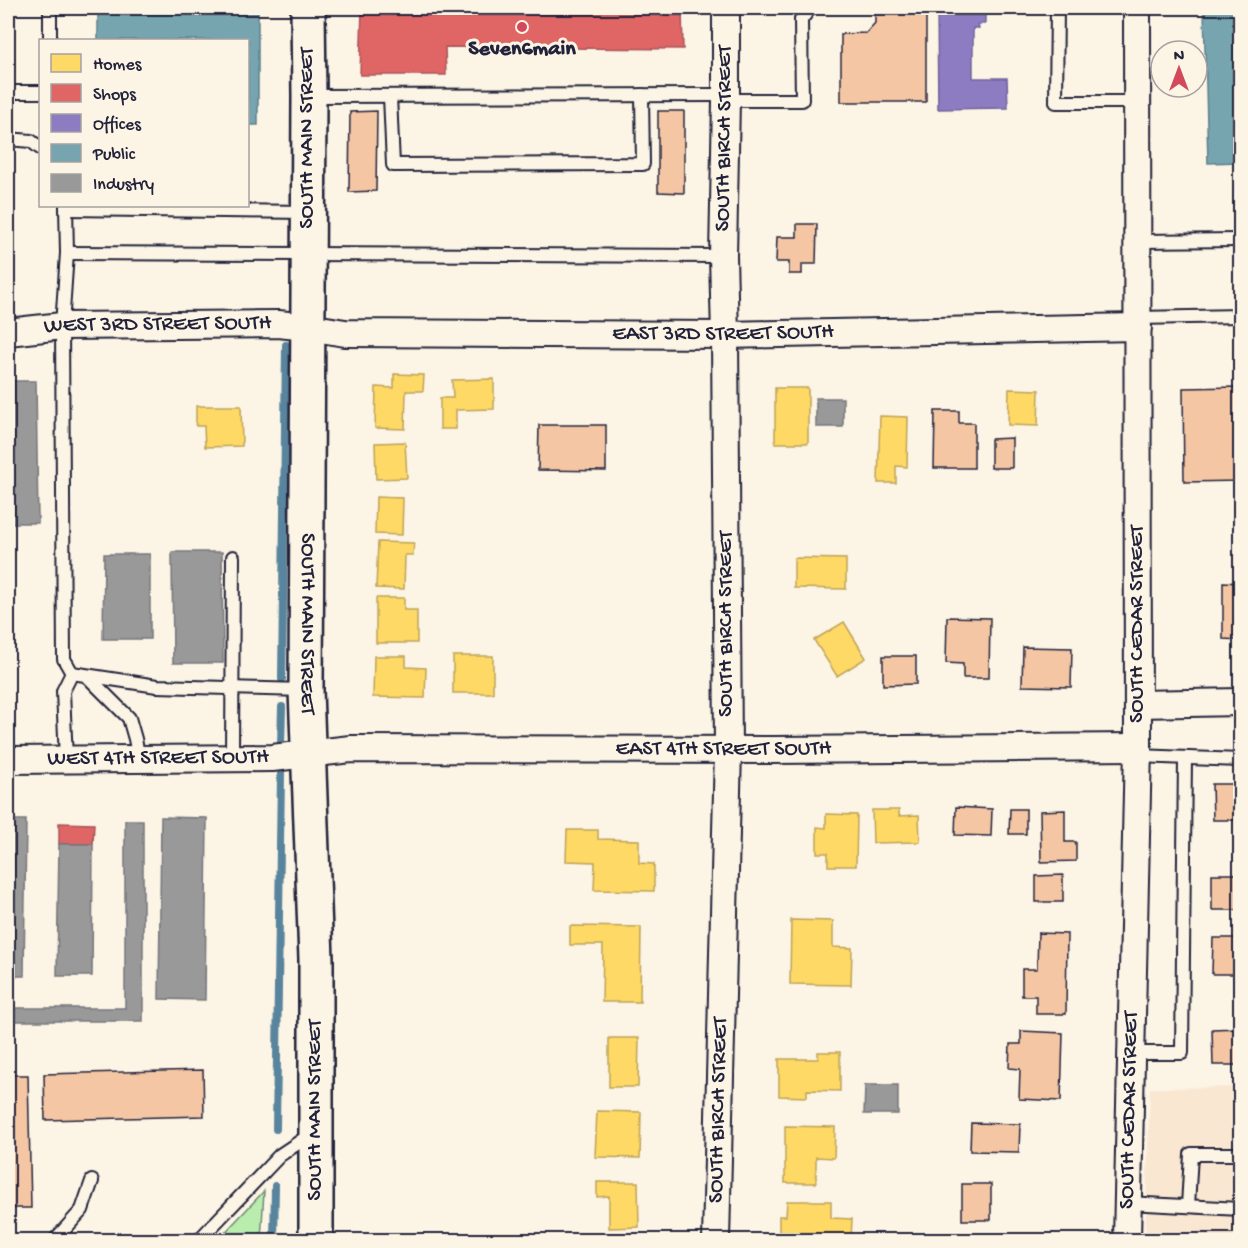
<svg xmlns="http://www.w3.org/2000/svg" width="1248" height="1248" viewBox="0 0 1248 1248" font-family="'Gochi Hand',sans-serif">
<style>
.built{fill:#fae7d2}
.green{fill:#b9edae;stroke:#6e8874;stroke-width:1.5}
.homes{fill:#ffd966;stroke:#bda259;stroke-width:1.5}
.shops{fill:#e06666;stroke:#a75259;stroke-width:1.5}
.offices{fill:#8e7cc3;stroke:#6e619a;stroke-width:1.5}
.public{fill:#76a5af;stroke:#5d7e8c;stroke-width:1.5}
.industry{fill:#999;stroke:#75757d;stroke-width:1.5}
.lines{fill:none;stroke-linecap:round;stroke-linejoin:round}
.stream{stroke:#59849d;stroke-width:8}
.building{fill:#f5c6a4;stroke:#22223b;stroke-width:1.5}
.lane-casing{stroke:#22223b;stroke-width:16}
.street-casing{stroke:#22223b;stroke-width:30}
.secondary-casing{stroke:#22223b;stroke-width:38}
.lane{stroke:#fcf5e5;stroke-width:12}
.street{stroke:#fcf5e5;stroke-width:26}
.secondary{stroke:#fcf5e5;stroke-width:33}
.poi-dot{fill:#d1495b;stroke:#fcf5e5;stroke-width:2}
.labels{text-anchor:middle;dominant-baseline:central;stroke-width:6;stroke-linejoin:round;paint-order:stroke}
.poi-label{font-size:22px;font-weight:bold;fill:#22223b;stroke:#fcf5e5}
.street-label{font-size:22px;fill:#22223b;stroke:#fcf5e5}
</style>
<rect width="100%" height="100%" fill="#fcf5e5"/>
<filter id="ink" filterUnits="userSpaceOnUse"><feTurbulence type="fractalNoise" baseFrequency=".0167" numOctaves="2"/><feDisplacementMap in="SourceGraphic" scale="12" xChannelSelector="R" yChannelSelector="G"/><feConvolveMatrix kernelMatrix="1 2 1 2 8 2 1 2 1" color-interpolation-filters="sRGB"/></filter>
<g filter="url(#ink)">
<polygon class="built" points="1240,1087 1240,1240 1145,1240 1150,1088"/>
<polygon class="green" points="264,1191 261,1240 218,1240"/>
<g class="homes">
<polygon points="394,374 424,375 423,391 406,391 405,429 375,428 376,387 394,388"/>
<polygon points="494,379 494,409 456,410 456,429 440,429 440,398 453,398 452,380"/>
<rect x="775" y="388" width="33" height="55"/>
<polygon points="1009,389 1039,390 1038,426 1008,425"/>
<polygon points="196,406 241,406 242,446 205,447 204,426 196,426"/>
<polygon points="880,416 908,417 907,467 896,466 896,483 878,483"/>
<polygon points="405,442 407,478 376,479 375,443"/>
<polygon points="376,497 403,498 402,535 375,534"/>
<polygon points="378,542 414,543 413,555 405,555 404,589 376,588"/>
<polygon points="794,558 846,559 846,589 794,588"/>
<polygon points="376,598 404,598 404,610 417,610 417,643 376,643"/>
<polygon points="844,622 866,658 837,676 814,640"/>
<polygon points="374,656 406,656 406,667 426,668 425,698 373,697"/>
<rect x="453" y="656" width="40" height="37"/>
<polygon points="872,810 899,810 899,816 919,815 920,842 873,843"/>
<polygon points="826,814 857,815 856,866 828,866 828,853 817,853 817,827 826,828"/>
<polygon points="567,830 598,830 598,839 639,840 639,863 654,864 654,891 594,890 595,862 566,861"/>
<polygon points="791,920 833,921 833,947 852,948 851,985 790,984"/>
<polygon points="570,926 641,927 640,1002 602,1002 603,945 570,945"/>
<polygon points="609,1038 639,1038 638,1087 609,1087"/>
<polygon points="818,1052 840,1052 840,1091 807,1090 807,1097 779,1096 779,1059 818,1059"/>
<polygon points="597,1111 641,1112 640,1158 595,1157"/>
<polygon points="785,1126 835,1127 834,1158 816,1157 816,1183 785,1183"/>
<polygon points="597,1182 638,1182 639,1227 609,1228 609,1196 597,1197"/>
<polygon points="787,1201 831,1201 831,1218 852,1219 851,1240 779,1240 779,1216 786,1216"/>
</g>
<g class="shops">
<polygon points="362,8 682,8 683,49 445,47 446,75 360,75"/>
<polygon points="59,823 94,824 93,844 59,844"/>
</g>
<polygon class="offices" points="937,8 985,8 985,24 978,24 979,28 973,28 973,78 1007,78 1008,108 938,109"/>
<g class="public">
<polygon points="98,8 258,8 258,125 248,125 248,40 98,40"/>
<polygon points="1240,9 1240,162 1208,163 1204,10"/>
</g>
<g class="industry">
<polygon points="8,381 36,381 38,523 8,523"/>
<rect x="816" y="398" width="27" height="29"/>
<polygon points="172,552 222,552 223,663 173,663"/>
<polygon points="104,554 150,554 150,639 103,639"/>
<polygon points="161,817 207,818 205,1000 159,999"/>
<polygon points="8,820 26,820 24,976 8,976"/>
<polygon points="125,820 143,820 143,1021 8,1021 8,1008 125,1008"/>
<polygon points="59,844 93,844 92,976 57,976"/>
<polygon points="865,1085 898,1085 898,1114 864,1114"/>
</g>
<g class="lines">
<g class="stream">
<polyline points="282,679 286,345"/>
<polyline points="281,745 282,707"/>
<polyline points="276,1129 281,774"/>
<polyline points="274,1240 275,1186"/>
</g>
</g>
<g class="building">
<polygon points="875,8 926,8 926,102 841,102 841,34 866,33 875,23"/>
<polygon points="377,111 376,191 349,192 350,112"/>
<polygon points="658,111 684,111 684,193 658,192"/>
<polygon points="797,224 817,224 816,264 802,264 802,274 789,274 789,262 776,262 777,237 797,237"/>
<polygon points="1240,387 1240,481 1184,482 1183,388"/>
<polygon points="935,411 959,411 959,423 974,423 974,468 934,468"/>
<polygon points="539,425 606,425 606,471 538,470"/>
<polygon points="1012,438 1012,468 991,468 991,439"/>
<polygon points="1223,582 1240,583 1240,640 1223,639"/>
<polygon points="947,617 990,618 989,678 963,678 963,664 946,663"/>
<polygon points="1023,647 1072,648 1071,687 1022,686"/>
<polygon points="883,656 916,656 916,684 883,685"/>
<polygon points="1212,784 1240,784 1240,820 1213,820"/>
<polygon points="956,807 992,809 991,836 955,835"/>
<polygon points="1010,809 1026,809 1026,834 1009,834"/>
<polygon points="1065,810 1065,842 1076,842 1076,861 1041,862 1040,811"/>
<rect x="1212" y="874" width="28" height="36"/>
<polygon points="1063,875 1063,902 1036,902 1036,876"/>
<polygon points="1038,933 1067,934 1066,1014 1036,1014 1036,996 1022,996 1022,969 1037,969"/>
<polygon points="1213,938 1240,938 1240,974 1212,974"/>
<polygon points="1240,1028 1240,1065 1213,1065 1212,1029"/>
<polygon points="1021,1031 1063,1033 1061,1101 1019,1099 1020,1069 1009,1068 1010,1044 1021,1044"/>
<polygon points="203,1070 204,1116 45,1120 44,1074"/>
<polygon points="8,1075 28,1075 31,1208 8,1208"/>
<polygon points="971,1123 1020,1124 1019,1152 970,1151"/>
<rect x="962" y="1184" width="29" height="36"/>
</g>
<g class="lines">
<g class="lane-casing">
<g id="lane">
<polyline points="1057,8 1056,102 1138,102"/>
<polyline points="50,40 50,8"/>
<polyline points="8,92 40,92"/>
<polyline points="310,96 726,95"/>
<polyline points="390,96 393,165 643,164 642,95"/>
<polyline points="726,100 802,100 801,20 810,8"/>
<polyline points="8,139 31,141 40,148"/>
<polyline points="66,206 67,253 62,326 64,659 72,673 157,686 304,690"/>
<polyline points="66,209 307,212"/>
<polyline points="1138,241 1240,240"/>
<polyline points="67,253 723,256"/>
<polyline points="1138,318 1240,316"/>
<polyline points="87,676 129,718 135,739 139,759"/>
<polyline points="1138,756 1240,760"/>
<polyline points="232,759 233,557"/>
<polyline points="66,760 63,691 72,673"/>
<polyline points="1132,1053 1182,1053 1185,758"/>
<polyline points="1128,1203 1240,1209"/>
<polyline points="1188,1206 1191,1154 1240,1154"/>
<polyline points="55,1240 82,1210 92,1181"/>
<polyline points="199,1240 280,1155 313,1133"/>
</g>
</g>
<g class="street-casing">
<g id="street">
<path id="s1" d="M 8,332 L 62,326 L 278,324 L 308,327 L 345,333 L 725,335 L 1138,327"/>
<polyline points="1138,704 1240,702"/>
<path id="s2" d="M 8,760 L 272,758 L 351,749 L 773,750 L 1138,747"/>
<path id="s3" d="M 716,1240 L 728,750 L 725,335 L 723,256 L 726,100 L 726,8"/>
<path id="s4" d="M 1127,1240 L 1138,747 L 1137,8"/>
</g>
</g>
<g class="secondary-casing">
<g id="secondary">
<path id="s5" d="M 308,8 L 309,96 L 306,690 L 316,959 L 316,1240"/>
</g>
</g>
<use href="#lane" class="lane"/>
<use href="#street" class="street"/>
<use href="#secondary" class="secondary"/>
</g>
</g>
<circle class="poi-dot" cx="522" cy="27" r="6"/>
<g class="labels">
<g class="poi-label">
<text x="522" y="50">Seven6main</text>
</g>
<g class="street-label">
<text transform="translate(308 138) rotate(-90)">SOUTH MAIN STREET</text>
<text stroke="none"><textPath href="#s3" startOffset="1102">SOUTH BIRCH STREET</textPath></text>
<text stroke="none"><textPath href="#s1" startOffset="150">WEST 3RD STREET SOUTH</textPath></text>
<text stroke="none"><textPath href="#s1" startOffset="716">EAST 3RD STREET SOUTH</textPath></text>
<text stroke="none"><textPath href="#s5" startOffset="616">SOUTH MAIN STREET</textPath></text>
<text transform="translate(727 624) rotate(-90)">SOUTH BIRCH STREET</text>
<text transform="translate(1138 624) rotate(-90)">SOUTH CEDAR STREET</text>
<text stroke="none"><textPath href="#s2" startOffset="716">EAST 4TH STREET SOUTH</textPath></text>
<text stroke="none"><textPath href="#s2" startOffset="150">WEST 4TH STREET SOUTH</textPath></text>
<text transform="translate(316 1110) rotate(-90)">SOUTH MAIN STREET</text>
<text stroke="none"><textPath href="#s3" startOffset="130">SOUTH BIRCH STREET</textPath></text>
<text stroke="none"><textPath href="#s4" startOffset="130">SOUTH CEDAR STREET</textPath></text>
</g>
</g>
<rect width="1248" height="1248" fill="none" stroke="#fcf5e5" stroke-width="30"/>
<rect x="15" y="15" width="1218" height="1218" fill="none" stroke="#22223b" stroke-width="2" filter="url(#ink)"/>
<rect x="39" y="39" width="210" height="168" fill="#fcf5e5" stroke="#a5a1a1" stroke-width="1.5"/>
<rect x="51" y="54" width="30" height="18" fill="#ffd966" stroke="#a5a1a1" stroke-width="1.5"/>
<text x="93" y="69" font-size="18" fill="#22223b">Homes</text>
<rect x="51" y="84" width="30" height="18" fill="#e06666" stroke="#a5a1a1" stroke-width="1.5"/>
<text x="93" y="99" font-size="18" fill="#22223b">Shops</text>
<rect x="51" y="114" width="30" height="18" fill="#8e7cc3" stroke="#a5a1a1" stroke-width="1.5"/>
<text x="93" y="129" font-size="18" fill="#22223b">Offices</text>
<rect x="51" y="144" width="30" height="18" fill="#76a5af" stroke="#a5a1a1" stroke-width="1.5"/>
<text x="93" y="159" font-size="18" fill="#22223b">Public</text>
<rect x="51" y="174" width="30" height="18" fill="#999999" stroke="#a5a1a1" stroke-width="1.5"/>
<text x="93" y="189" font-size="18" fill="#22223b">Industry</text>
<g transform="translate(1179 69)"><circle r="28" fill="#fcf5e5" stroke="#a5a1a1" stroke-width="1.5"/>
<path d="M0-4.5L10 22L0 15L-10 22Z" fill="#d1495b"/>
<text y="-9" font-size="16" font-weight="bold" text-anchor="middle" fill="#22223b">N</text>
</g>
</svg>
